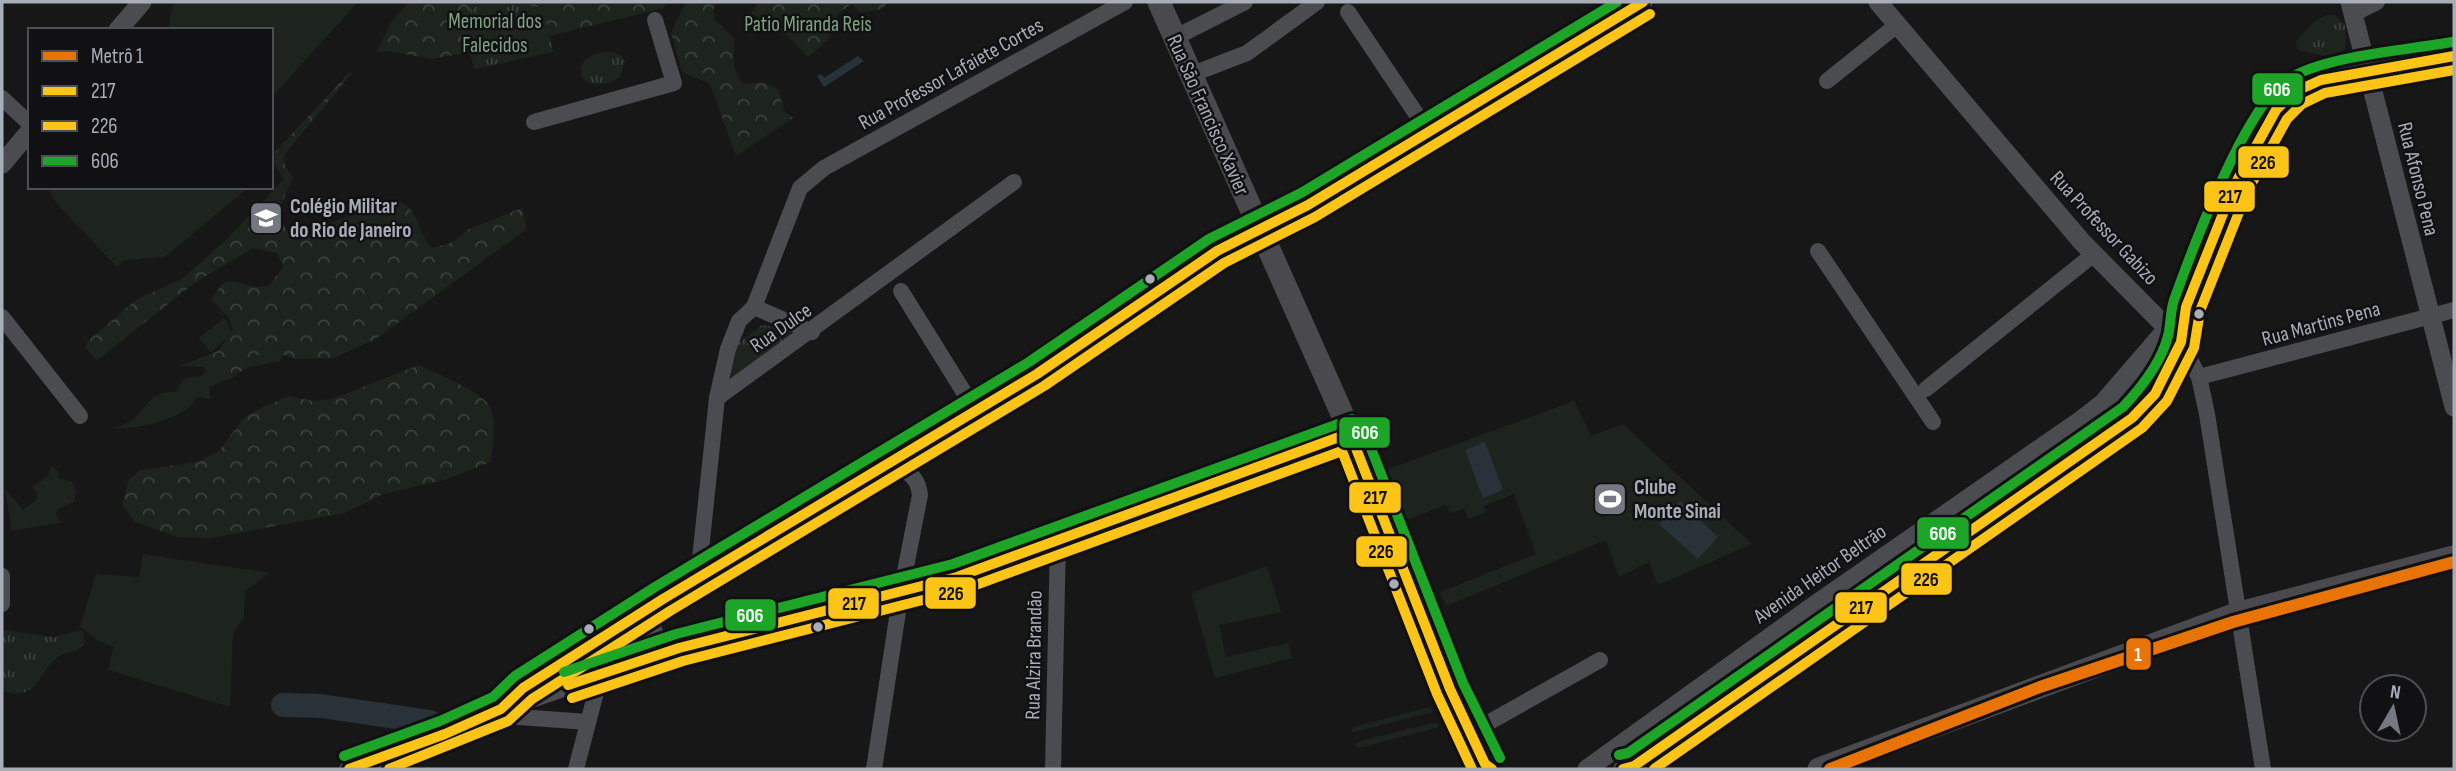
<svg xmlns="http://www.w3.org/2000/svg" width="2456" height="771" viewBox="0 0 2456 771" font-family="'Sofia Sans Condensed',sans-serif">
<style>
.grass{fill:#1d241e}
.forest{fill:url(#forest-crowns)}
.park{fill:url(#park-tufts)}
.water{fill:#2a3239}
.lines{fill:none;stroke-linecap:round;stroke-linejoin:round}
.river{stroke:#2a3239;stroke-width:24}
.minor{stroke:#4b4c50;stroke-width:16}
.tertiary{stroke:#4b4c50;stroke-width:19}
.secondary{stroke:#4a4a4e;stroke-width:23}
.bus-1-casing{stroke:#111113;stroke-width:16}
.bus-2-casing{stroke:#111113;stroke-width:16}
.bus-3-casing{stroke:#111113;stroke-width:16}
.bus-1{stroke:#fdc418;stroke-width:10}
.bus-2{stroke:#fdc418;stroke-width:10}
.bus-3{stroke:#1da527;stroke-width:10}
.metro-1-casing{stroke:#111113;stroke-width:18}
.metro-1{stroke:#e77405;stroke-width:12}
.bus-dot{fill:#a8adb8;stroke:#111113;stroke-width:2.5}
.labels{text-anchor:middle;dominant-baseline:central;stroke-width:5;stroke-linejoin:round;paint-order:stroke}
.park-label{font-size:21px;fill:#7fa381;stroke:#111113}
.street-label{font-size:21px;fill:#a8adb8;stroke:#111113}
.poi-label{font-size:21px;font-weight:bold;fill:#a8adb8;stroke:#111113;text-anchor:start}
.line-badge{stroke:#111113;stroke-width:2.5}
.badge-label{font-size:19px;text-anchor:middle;font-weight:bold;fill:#fff}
.pale-badge-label{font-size:19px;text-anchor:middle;font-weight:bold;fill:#111}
</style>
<defs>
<pattern id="forest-crowns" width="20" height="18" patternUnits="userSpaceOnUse" patternTransform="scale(1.75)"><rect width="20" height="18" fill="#1d241e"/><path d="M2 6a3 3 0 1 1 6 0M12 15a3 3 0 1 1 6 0" fill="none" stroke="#3b413d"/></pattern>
<pattern id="park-tufts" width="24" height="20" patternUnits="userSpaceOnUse" patternTransform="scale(1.75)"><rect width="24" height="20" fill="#1d241e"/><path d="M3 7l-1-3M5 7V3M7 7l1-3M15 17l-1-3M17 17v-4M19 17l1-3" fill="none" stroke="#3b413d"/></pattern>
</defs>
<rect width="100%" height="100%" fill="#171717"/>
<g class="grass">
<polygon points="173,2 358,2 271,98 271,30 168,30"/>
<polygon points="47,187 249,187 165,257 124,260 117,267 57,204"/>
<polygon points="224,318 233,334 210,352 199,338"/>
<polygon points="275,345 284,355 280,361 246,368 244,359 259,355"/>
<path d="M 210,354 L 218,368 L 229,368 L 233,377 L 209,387 L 210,399 L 197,397 C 183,422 137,428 111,429 C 120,426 130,423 136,417 C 151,402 151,391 176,392 L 183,379 L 201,376 L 206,371 L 203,367 L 180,366 Z"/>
<polygon points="1574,401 1591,436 1623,424 1752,544 1658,585 1649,562 1619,577 1606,540 1446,606 1440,592 1536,554 1514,494 1484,506 1486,512 1468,519 1464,509 1450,513 1446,505 1403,521 1383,471"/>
<polygon points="51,466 59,472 58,478 72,482 76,492 74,502 58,509 56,514 59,521 64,522 12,531 5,489 23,510 36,500 37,494 32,487 48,476"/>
<polygon points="143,554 270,573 245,591 244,618 233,633 230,707 108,670 114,647 97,640 80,626 96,574 139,577"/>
<polygon points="1267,566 1281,612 1219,625 1226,657 1288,643 1292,658 1215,678 1191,593"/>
<polygon points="1430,707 1433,712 1354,732 1351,730 1353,727"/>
<polygon points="1437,722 1439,727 1359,748 1355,746 1357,742"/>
</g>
<g class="forest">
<polygon points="409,2 667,2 664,8 520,43 431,59 389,51 377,52 391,22"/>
<path d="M 686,2 L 717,2 L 713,10 L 715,20 L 735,39 C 733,56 731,72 744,84 L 763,82 L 778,89 L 785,112 L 793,118 L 736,156 L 710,84 L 682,72 L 671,33 Z"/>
<polygon points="758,2 889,2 882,9 861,13 851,4 839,13 828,40 808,57 788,36 751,13"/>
<path d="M 350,72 L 352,73 L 284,155 L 285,166 L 293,177 L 277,214 L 290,236 L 397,201 C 421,208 416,235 433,248 L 453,242 L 469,229 L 522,208 L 527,229 L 374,340 L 334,358 L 295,359 L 284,355 L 275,345 L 259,355 L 244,359 L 246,368 L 233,377 L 229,368 L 218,369 L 210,354 L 218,351 L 233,330 L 229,318 L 211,299 L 222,284 L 230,281 L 256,287 L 269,286 L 283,267 L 277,253 L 253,248 L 196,282 L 97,360 L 85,347 L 88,341 L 137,299 L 182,279 L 225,241 L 284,179 L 274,164 L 275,152 Z"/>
<path d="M 419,365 C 436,374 482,391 490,407 C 497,423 492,445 491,462 L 444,480 L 383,494 L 344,513 L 211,538 L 177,537 L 135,522 L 122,504 L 129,480 L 140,470 L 198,462 L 219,451 L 243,419 L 259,409 L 289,396 L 313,401 L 332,399 Z"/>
</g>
<g class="park">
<polygon points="475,2 543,7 553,52 475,69 461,30"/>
<polygon points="2327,15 2335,15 2345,25 2346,46 2342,52 2324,56 2297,50 2296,41 2315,21"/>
<path d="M 609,51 L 619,54 L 625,61 L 620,77 C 581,102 560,57 609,51 Z"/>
<polygon points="762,325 789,329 793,338 736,378 730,376 737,344"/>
<path d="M 2,630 L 54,637 L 83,630 L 84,645 C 76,653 68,651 59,656 C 39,669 37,705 2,690 Z"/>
</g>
<g class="water">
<polygon points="858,56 864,61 824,87 817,76 821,74 824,78"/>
<polygon points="1485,442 1503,490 1483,498 1465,450"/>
<polygon points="1680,501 1718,537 1698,559 1659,524"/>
</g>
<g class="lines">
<g class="river">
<polyline points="283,705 321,706 430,722"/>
<polyline points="1631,755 2113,414 2137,392 2146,368"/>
</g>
<g class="minor">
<polyline points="1348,12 1429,133"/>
<polyline points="2353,14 2377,2"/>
<polyline points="1174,38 1245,2"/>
<polyline points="1190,75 1247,53 1317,2"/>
<polyline points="1827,81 1897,25"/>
<polyline points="2,98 30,124"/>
<polyline points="534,122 674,83 655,20"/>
<polyline points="1818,251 1933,422"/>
<polyline points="901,291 975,410"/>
<polyline points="754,307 812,332"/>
<polyline points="2,317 80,416"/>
<polyline points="2181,342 2199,377 2207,414 2263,769"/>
<polyline points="2199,377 2454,310"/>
<polyline points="1926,389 2094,254"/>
<polyline points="717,398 1014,182"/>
<polyline points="2,576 2,604"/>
<polyline points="698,578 717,398 728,349 739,321 754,307 800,188 824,168 1125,2"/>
<polyline points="490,715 588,722"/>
<polyline points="1470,733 1600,660"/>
<polyline points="576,769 601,673"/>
<path d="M 874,769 L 901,592 L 920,495 C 917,471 902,468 881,468"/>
<polyline points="1053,769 1058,541"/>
</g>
<g class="tertiary">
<polyline points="1878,2 2082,242 2178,339"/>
<polyline points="2350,2 2454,407"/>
<polyline points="118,30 142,2"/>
<polyline points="2,164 30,131"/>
<polyline points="653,605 652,632 663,643 679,648"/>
<polyline points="509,706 679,648 957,577 1350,433"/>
<polyline points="349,769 445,734 501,709 523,688 663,599 1037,374 1217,251 1308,205 1466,112 1643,2"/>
<polyline points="1587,769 1812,607 2081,420 2103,403 2185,308"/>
<polyline points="1623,769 1634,766 2132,418 2155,394 2181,342 2186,307 2234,186 2276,110 2294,92 2321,80 2454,56"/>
</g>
<g class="secondary">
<polyline points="1159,2 1340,409 1450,689 1488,769"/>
<polyline points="1633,769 1634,766"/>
<polyline points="1819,769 2236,614 2454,557"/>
</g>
<g class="bus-1-casing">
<g id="bus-1">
<polyline points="568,685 679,648 957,577 1350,433 1450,689 1485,764 1492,769"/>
<polyline points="349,769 445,734 501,709 523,688 663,599 1037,374 1217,251 1308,205 1643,2"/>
<polyline points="1623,769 1634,766 2132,418 2155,394 2181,342 2186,307 2234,186 2276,110 2294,92 2321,80 2454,56"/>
</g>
</g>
<g class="bus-2-casing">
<g id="bus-2">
<polyline points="572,698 683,661 962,590 1342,451 1437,694 1472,769"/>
<polyline points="389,769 508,721 532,699 670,611 1044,386 1224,263 1315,217 1650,14"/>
<polyline points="1654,769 2142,428 2167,401 2194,348 2200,311 2247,192 2287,119 2302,104 2325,93 2454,70"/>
</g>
</g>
<g class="bus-3-casing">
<g id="bus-3">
<polyline points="564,672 676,634 953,564 1352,419 1363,428 1463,683 1500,758"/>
<path d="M 1619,755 L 1628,753 L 2123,407 C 2141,388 2161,363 2168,336 C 2171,324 2170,312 2174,300 C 2192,250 2245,107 2287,80 C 2323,56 2407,50 2452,42"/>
<polyline points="344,756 440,721 493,697 515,676 655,587 1029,362 1209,239 1301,193 1617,2"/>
</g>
</g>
<use href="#bus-1" class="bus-1"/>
<use href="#bus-2" class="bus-2"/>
<use href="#bus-3" class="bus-3"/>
<g class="metro-1-casing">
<polyline id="metro-1" points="1830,769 2040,687 2233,622 2454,562"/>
</g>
<use href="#metro-1" class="metro-1"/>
</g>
<defs>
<g id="school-square" transform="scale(1.75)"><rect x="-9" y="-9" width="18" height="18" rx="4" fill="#757880" stroke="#111113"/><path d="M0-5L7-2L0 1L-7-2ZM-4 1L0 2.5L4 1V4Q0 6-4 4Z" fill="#fff"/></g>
<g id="stadium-square" transform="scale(1.75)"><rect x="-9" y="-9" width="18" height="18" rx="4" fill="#757880" stroke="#111113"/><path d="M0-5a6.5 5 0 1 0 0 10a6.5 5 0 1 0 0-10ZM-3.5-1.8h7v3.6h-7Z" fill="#fff"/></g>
</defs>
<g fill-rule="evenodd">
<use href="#school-square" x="266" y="218"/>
<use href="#stadium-square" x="1610" y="499"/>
</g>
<g class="bus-dot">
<circle cx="1150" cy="279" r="6"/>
<circle cx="2199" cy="314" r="6"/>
<circle cx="1394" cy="584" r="6"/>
<circle cx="818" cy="627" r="6"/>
<circle cx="589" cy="629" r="6"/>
</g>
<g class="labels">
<g class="park-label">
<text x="495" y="21">Memorial dos<tspan x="495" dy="24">Falecidos</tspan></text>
<text x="808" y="24">Patio Miranda Reis</text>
</g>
<g class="street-label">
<text transform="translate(951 74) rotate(-29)">Rua Professor Lafaiete Cortes</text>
<text transform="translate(1208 115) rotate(66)">Rua São Francisco Xavier</text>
<text transform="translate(2418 179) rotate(76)">Rua Afonso Pena</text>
<text transform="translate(2104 228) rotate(47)">Rua Professor Gabizo</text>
<text transform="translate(2321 324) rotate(-15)">Rua Martins Pena</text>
<text transform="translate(781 328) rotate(-35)">Rua Dulce</text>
<text transform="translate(1820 574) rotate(-35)">Avenida Heitor Beltrão</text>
<text transform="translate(1034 655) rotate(-89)">Rua Alzira Brandão</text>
</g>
<g class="poi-label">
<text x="290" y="206">Colégio Militar<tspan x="290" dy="24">do Rio de Janeiro</tspan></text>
<text x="1634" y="487">Clube<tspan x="1634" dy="24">Monte Sinai</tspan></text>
</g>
</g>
<g class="line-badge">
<rect x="2251" y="72" width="53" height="34" rx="7" fill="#1da527"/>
<rect x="2237" y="145" width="53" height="34" rx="7" fill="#fdc418"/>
<rect x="2203" y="180" width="53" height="33" rx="7" fill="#fdc418"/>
<rect x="1338" y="416" width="53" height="33" rx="7" fill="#1da527"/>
<rect x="1348" y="481" width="54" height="33" rx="7" fill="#fdc418"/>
<rect x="1916" y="516" width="54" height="34" rx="7" fill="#1da527"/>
<rect x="1355" y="535" width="53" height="33" rx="7" fill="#fdc418"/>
<rect x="1900" y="562" width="53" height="34" rx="7" fill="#fdc418"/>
<rect x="924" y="576" width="53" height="34" rx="7" fill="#fdc418"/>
<rect x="827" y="587" width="53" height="33" rx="7" fill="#fdc418"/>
<rect x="1834" y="591" width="54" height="33" rx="7" fill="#fdc418"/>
<rect x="724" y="598" width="53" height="34" rx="7" fill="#1da527"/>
<rect x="2125" y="637" width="27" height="34" rx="7" fill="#e77405"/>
</g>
<g class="badge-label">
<text x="2277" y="96">606</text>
<text x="1365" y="439">606</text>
<text x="1943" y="540">606</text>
<text x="750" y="622">606</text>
<text x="2138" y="661">1</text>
</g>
<g class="pale-badge-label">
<text x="2263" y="169">226</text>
<text x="2230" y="203">217</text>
<text x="1375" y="504">217</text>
<text x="1381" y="558">226</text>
<text x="1926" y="586">226</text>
<text x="951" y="600">226</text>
<text x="854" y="610">217</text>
<text x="1861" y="614">217</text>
</g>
<rect width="2456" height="771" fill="none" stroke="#a8adb8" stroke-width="7"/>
<rect x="28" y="28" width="245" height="161" fill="#111113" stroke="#4d4f55" stroke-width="2"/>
<rect x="42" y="51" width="35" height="10" fill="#e77405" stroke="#4d4f55" stroke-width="2"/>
<text x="91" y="63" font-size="21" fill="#a8adb8">Metrô 1</text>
<rect x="42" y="86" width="35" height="10" fill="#fdc418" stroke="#4d4f55" stroke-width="2"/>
<text x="91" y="98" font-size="21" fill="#a8adb8">217</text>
<rect x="42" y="121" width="35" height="10" fill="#fdc418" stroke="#4d4f55" stroke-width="2"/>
<text x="91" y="133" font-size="21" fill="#a8adb8">226</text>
<rect x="42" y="156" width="35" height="10" fill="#1da527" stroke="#4d4f55" stroke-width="2"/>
<text x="91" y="168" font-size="21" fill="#a8adb8">606</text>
<g transform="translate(2393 708) rotate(9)"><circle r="33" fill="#111113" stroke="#4d4f55" stroke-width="2"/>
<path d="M0-5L12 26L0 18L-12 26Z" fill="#757880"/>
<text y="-10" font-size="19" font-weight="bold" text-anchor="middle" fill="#a8adb8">N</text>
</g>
</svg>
